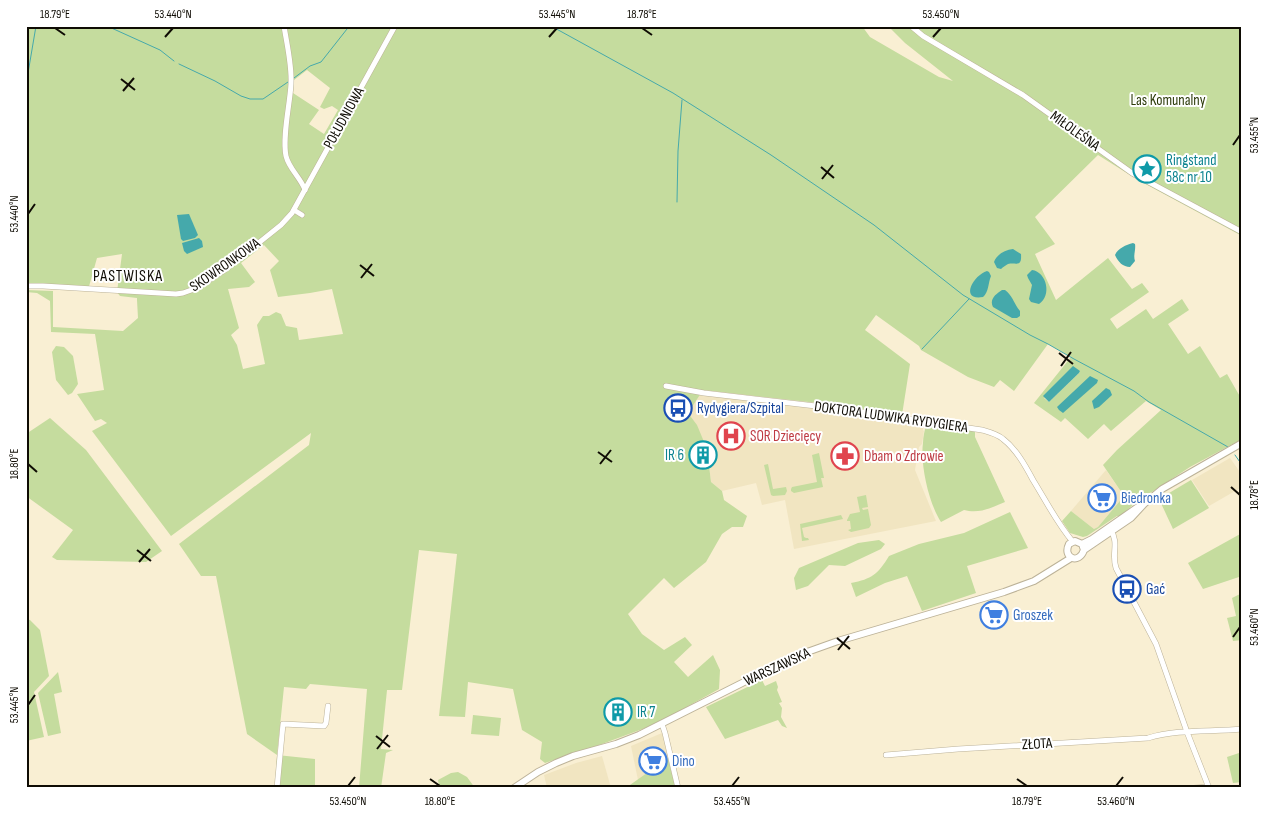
<svg xmlns="http://www.w3.org/2000/svg" width="1268" height="814" viewBox="0 0 1268 814" font-family="'Sofia Sans Condensed',sans-serif">
<style>
.built{fill:#f1e5c1}
.green{fill:#c5dc9e;fill-rule:evenodd}
.water{fill:#45a9ab}
.lines{fill:none;stroke-linecap:round;stroke-linejoin:round}
.stream{stroke:#45a9ab;stroke-width:1}
.minor-casing{stroke:#bcb298;stroke-width:6}
.major-casing{stroke:#bcb298;stroke-width:8}
.minor{stroke:#fff;stroke-width:5}
.major{stroke:#fff;stroke-width:6}
.ticks{fill:none;stroke:#0f0c04;stroke-width:2}
.labels{text-anchor:middle;dominant-baseline:central;stroke-width:4;stroke-linejoin:round;paint-order:stroke}
.park-label{font-size:15px;fill:#2d3b0a;stroke:#fff}
.street-label{font-size:15px;fill:#0f0c04;stroke:#fff}
.culture-label{font-size:15px;fill:#0d838f;stroke:#fff;text-anchor:start}
.transit-label{font-size:15px;fill:#164399;stroke:#fff;text-anchor:start}
.health-label{font-size:15px;fill:#be3a42;stroke:#fff;text-anchor:start}
.shop-label{font-size:15px;fill:#366cbe;stroke:#fff;text-anchor:start}
.neighbourhood-label{font-size:16px;letter-spacing:1px;fill:#0f0c04;stroke:#fff}
.neatline{fill:none;stroke:#0f0c04;stroke-width:2}
.ticks-label{font-size:12px;text-anchor:middle;fill:#0f0c04}
</style>
<rect width="100%" height="100%" fill="#f9efd3"/>
<g class="built">
<polygon points="699,394 748,399 830,410 855,416 923,425 923,430 924,431 922,444 919,447 915,470 936,521 794,549 785,500 762,505 756,483 722,491 711,482 707,449 688,414"/>
<polygon points="1230,458 1242,475 1242,487 1209,506 1192,480"/>
<polygon points="1106,470 1124,496 1098,527 1094,529 1071,511"/>
<polygon points="662,733 668,758 638,780 631,746"/>
<polygon points="602,756 611,788 547,788 544,775 576,763"/>
</g>
<g class="green">
<path d="M 26,26 L 229,26 L 233,28 L 234,26 L 862,26 L 870,37 L 939,77 L 953,81 L 905,43 L 888,26 L 1242,26 L 1242,236 L 1138,180 L 1098,155 L 1035,217 L 1055,244 L 1035,254 L 1056,300 L 1108,258 L 1132,289 L 1142,283 L 1149,292 L 1110,319 L 1117,329 L 1146,309 L 1153,319 L 1182,299 L 1189,310 L 1168,324 L 1188,354 L 1200,346 L 1220,378 L 1227,374 L 1242,400 L 1242,439 L 1190,467 L 1152,492 L 1142,496 L 1120,517 L 1117,516 L 1087,536 L 1083,537 L 1070,533 L 1062,521 L 1071,511 L 1094,529 L 1098,527 L 1124,496 L 1103,465 L 1117,450 L 1161,410 L 1146,401 L 1111,431 L 1104,424 L 1088,439 L 1065,418 L 1061,422 L 1034,403 L 1071,357 L 1048,344 L 1014,391 L 1000,380 L 994,387 L 968,377 L 921,350 L 919,346 L 876,315 L 865,330 L 910,364 L 902,415 L 844,406 L 703,390 L 688,413 L 697,425 L 707,449 L 711,482 L 722,491 L 724,500 L 747,516 L 743,527 L 732,527 L 722,534 L 706,562 L 674,588 L 664,578 L 628,614 L 642,634 L 664,650 L 685,637 L 692,645 L 674,662 L 688,677 L 713,655 L 720,670 L 719,689 L 656,724 L 602,744 L 545,763 L 540,759 L 542,742 L 522,730 L 513,689 L 468,682 L 465,717 L 439,716 L 457,554 L 419,550 L 402,690 L 387,690 L 381,749 L 393,750 L 386,753 L 381,788 L 359,788 L 367,689 L 310,684 L 306,689 L 284,687 L 277,755 L 315,759 L 315,788 L 275,788 L 277,755 L 247,734 L 216,576 L 201,576 L 179,544 L 309,445 L 311,433 L 171,536 L 92,431 L 107,423 L 101,419 L 95,421 L 77,394 L 104,390 L 95,334 L 51,332 L 50,301 L 37,293 L 26,292 L 26,290 L 53,291 L 53,327 L 123,331 L 138,318 L 137,300 L 137,298 L 120,296 L 117,292 L 122,254 L 97,258 L 88,290 L 26,286 ZM 307,70 L 330,88 L 320,107 L 324,109 L 332,106 L 338,110 L 324,134 L 309,124 L 319,110 L 293,93 L 294,80 ZM 264,245 L 279,261 L 270,270 L 278,297 L 310,293 L 332,289 L 343,334 L 299,340 L 297,328 L 286,326 L 281,314 L 276,312 L 269,316 L 263,316 L 257,325 L 265,364 L 243,369 L 237,345 L 231,335 L 239,328 L 228,289 L 249,287 L 255,282 L 241,263 ZM 1080,371 L 1079,373 L 1049,402 L 1044,398 Z"/>
<polygon points="56,346 64,347 73,356 78,384 72,393 68,395 56,380 52,352"/>
<polygon points="50,418 86,450 162,551 146,562 57,560 52,557 73,530 26,496 26,434"/>
<path d="M 926,424 L 975,431 L 975,437 L 1005,502 C 991,508 979,514 964,510 L 941,522 C 929,504 920,464 923,443 C 923,436 925,430 926,424 Z"/>
<polygon points="819,453 824,478 821,478 823,487 794,493 791,491 791,489 792,487 817,482 812,455"/>
<polygon points="768,464 773,489 786,487 787,491 785,495 773,496 771,495 764,465"/>
<polygon points="1191,480 1209,508 1173,529 1159,499"/>
<polygon points="866,495 868,507 862,508 863,510 868,509 871,525 869,528 851,532 848,530 851,529 850,521 847,521 847,520 850,514 860,512 857,497"/>
<path d="M 1010,512 L 1028,548 L 967,566 L 976,593 L 922,611 L 907,576 L 885,583 L 856,597 L 851,583 C 872,579 878,574 889,556 L 919,544 L 964,533 Z"/>
<polygon points="841,515 843,519 802,528 804,537 806,538 808,538 809,540 802,541 800,524"/>
<polygon points="1242,533 1242,576 1203,589 1188,563"/>
<polygon points="879,540 885,544 881,549 845,566 829,565 808,586 796,590 794,578 799,568 858,543"/>
<polygon points="1242,593 1242,640 1233,641 1227,618 1236,616 1232,598"/>
<polygon points="26,619 30,620 40,630 49,676 34,692 44,737 26,741"/>
<polygon points="58,672 62,692 54,694 61,733 48,736 38,693"/>
<polygon points="762,680 765,686 776,681 778,687 777,690 782,702 779,703 782,708 781,717 787,728 782,726 778,720 725,739 706,707"/>
<polygon points="473,715 501,718 499,736 471,734"/>
<polygon points="1242,752 1242,782 1233,783 1227,757"/>
<polygon points="668,758 675,786 673,788 622,788 630,785"/>
<polygon points="458,772 467,777 475,788 449,788 448,786 439,786 438,780 451,773"/>
</g>
<g class="water">
<polygon points="189,214 198,235 195,238 183,241 181,239 177,215"/>
<polygon points="199,238 202,241 203,247 187,254 184,251 182,243"/>
<path d="M 1133,243 L 1135,244 C 1136,250 1133,255 1135,261 L 1130,267 C 1123,267 1118,262 1115,255 C 1118,248 1126,245 1133,243 Z"/>
<path d="M 1013,249 L 1021,254 C 1022,268 1016,262 1008,264 C 1006,265 1003,267 1001,269 L 997,268 L 994,262 C 997,254 1005,250 1013,249 Z"/>
<path d="M 1032,270 C 1047,272 1052,296 1039,304 L 1031,302 L 1029,299 L 1032,285 L 1028,278 L 1027,275 Z"/>
<path d="M 987,271 L 989,272 L 991,276 C 988,283 989,292 983,297 C 960,301 972,276 987,271 Z"/>
<path d="M 1002,290 L 1005,290 C 1013,296 1014,304 1020,311 L 1020,316 L 1017,318 L 1012,318 L 993,307 C 989,299 996,294 1002,290 Z"/>
<polygon points="1073,366 1080,371 1079,373 1049,402 1043,396"/>
<polygon points="1090,376 1098,380 1097,383 1063,413 1059,410 1057,407"/>
<polygon points="1106,388 1110,390 1112,395 1099,407 1094,409 1092,401"/>
</g>
<g class="lines">
<g class="stream">
<polyline points="107,26 160,50 174,61"/>
<polyline points="551,26 673,93 771,155 874,225 963,295 1030,335 1048,344 1074,359 1134,391 1149,402 1228,447"/>
<polyline points="179,64 215,81 241,96 250,99 263,99 288,82"/>
<polyline points="294,78 310,66 321,62 347,29 347,26"/>
<polyline points="26,85 36,26"/>
<polyline points="677,202 678,151 682,100"/>
<polyline points="922,349 969,299"/>
<polyline points="1235,455 1242,465"/>
</g>
<g class="minor-casing">
<g id="minor">
<path d="M 284,26 C 287,45 292,65 291,84 C 290,104 282,137 286,156 C 289,169 301,178 305,190"/>
<polyline points="911,26 923,36 1023,95 1132,173 1242,232"/>
<polyline points="294,210 302,215"/>
<polyline points="26,286 43,286 176,294 183,293 197,288 226,269 281,225 292,213 395,26"/>
<path d="M 666,386 L 704,393 L 833,408 L 982,430 C 989,432 997,434 1003,439 C 1016,449 1025,465 1033,480 C 1046,501 1057,523 1073,542"/>
<path d="M 1110,529 C 1120,544 1111,552 1116,568 L 1156,644 L 1187,732 L 1209,788"/>
<polyline points="662,724 665,733 678,788"/>
<path d="M 886,755 L 958,749 L 1148,738 C 1178,729 1211,732 1242,729"/>
<polyline points="277,788 283,724 324,726 326,723 328,706"/>
<polyline points="1194,788 1209,787"/>
</g>
</g>
<g class="major-casing">
<g id="major">
<polyline points="1082,544 1092,539 1138,507"/>
<path d="M 1084,550 L 1082,544 L 1075,541 L 1069,544 C 1062,558 1079,565 1084,550 L 1131,518 L 1144,504 L 1162,489 L 1242,443"/>
<polyline points="514,788 538,772 556,763 573,756 616,744 639,735 756,676 810,651 838,641 1004,592 1034,581 1071,558"/>
</g>
</g>
<use href="#minor" class="minor"/>
<use href="#major" class="major"/>
</g>
<path class="ticks" d="M 55,28 L 65,35M 642,28 L 652,35M 165,37 L 173,28M 549,37 L 557,28M 933,37 L 941,28M 121,79 L 135,90M 123,91 L 134,78M 1233,145 L 1240,135M 821,167 L 834,178M 822,179 L 833,165M 28,214 L 35,204M 360,265 L 374,276M 361,278 L 372,264M 1059,353 L 1073,364M 1061,366 L 1071,352M 598,452 L 612,462M 28,464 L 37,472M 600,464 L 611,450M 1231,487 L 1240,495M 137,550 L 151,561M 139,562 L 150,549M 1233,637 L 1240,627M 837,638 L 850,649M 838,650 L 849,636M 28,705 L 35,695M 376,736 L 390,747M 377,749 L 388,735M 430,779 L 440,786M 1017,779 L 1027,786M 348,786 L 355,777M 732,786 L 739,777M 1116,786 L 1123,777"/>
<defs>
<g id="sight-ring" transform="scale(1.4375)"><circle r="9.5" fill="#fff" stroke="#0f9aa8" stroke-width="1.5"/><path d="M0-6L1.8-2.2L6-1.7L2.9 1.2L3.7 5.4L0 3.3L-3.7 5.4L-2.9 1.2L-6-1.7L-1.8-2.2Z" fill="#0f9aa8"/></g>
<g id="bus-ring" transform="scale(1.4375)"><circle r="9.5" fill="#fff" stroke="#1a4fb4" stroke-width="1.5"/><path d="M-5-6H5V4H4V6H2V4H-2V6H-4V4H-5ZM-3.5-4V0h7V-4ZM-3.5 1.2v1.5H-2V1.2ZM2 1.2v1.5H3.5V1.2Z" fill="#1a4fb4"/></g>
<g id="hospital-ring" transform="scale(1.4375)"><circle r="9.5" fill="#fff" stroke="#e0444e" stroke-width="1.5"/><path d="M-5-5h3v3.5h4V-5h3V5h-3V1.5h-4V5h-3Z" fill="#e0444e"/></g>
<g id="building-ring" transform="scale(1.4375)"><circle r="9.5" fill="#fff" stroke="#0f9aa8" stroke-width="1.5"/><path d="M-4-6H4V6H1V3H-1V6H-4ZM-2.5-4.3h1.7v1.8h-1.7ZM.8-4.3h1.7v1.8H.8ZM-2.5-1h1.7V.8h-1.7ZM.8-1h1.7V.8H.8Z" fill="#0f9aa8"/></g>
<g id="pharmacy-ring" transform="scale(1.4375)"><circle r="9.5" fill="#fff" stroke="#e0444e" stroke-width="1.5"/><path d="M-2-6h4v4h4v4h-4v4h-4v-4h-4v-4h4Z" fill="#e0444e"/></g>
<g id="supermarket-ring" transform="scale(1.4375)"><circle r="9.5" fill="#fff" stroke="#3f7fe0" stroke-width="1.5"/><path d="M-6-5.5h2.5l.6 2H6L4.5 2H-2.5L-4.4-4H-6ZM-1.5 3.2a1.3 1.3 0 1 0 .1 0ZM3 3.2a1.3 1.3 0 1 0 .1 0Z" fill="#3f7fe0"/></g>
</defs>
<g fill-rule="evenodd">
<use href="#sight-ring" x="1147" y="169"/>
<use href="#bus-ring" x="678" y="408"/>
<use href="#hospital-ring" x="731" y="436"/>
<use href="#building-ring" x="703" y="455"/>
<use href="#pharmacy-ring" x="845" y="456"/>
<use href="#supermarket-ring" x="1102" y="498"/>
<use href="#bus-ring" x="1127" y="589"/>
<use href="#supermarket-ring" x="994" y="615"/>
<use href="#building-ring" x="618" y="712"/>
<use href="#supermarket-ring" x="653" y="761"/>
</g>
<g class="labels">
<g class="park-label">
<text x="1168" y="100">Las Komunalny</text>
</g>
<g class="street-label">
<text transform="translate(344 118) rotate(-61)">POŁUDNIOWA</text>
<text transform="translate(1075 131) rotate(36)">MIŁOLEŚNA</text>
<text transform="translate(225 265) rotate(-35)">SKOWRONKOWA</text>
<text transform="translate(891 417) rotate(8)">DOKTORA LUDWIKA RYDYGIERA</text>
<text transform="translate(777 667) rotate(-25)">WARSZAWSKA</text>
<text transform="translate(1037 744) rotate(-3)">ZŁOTA</text>
</g>
<g class="culture-label">
<text x="1166" y="160">Ringstand<tspan x="1166" dy="17">58c nr 10</tspan></text>
<text x="684" y="455" text-anchor="end">IR 6</text>
<text x="637" y="712">IR 7</text>
</g>
<g class="transit-label">
<text x="697" y="408">Rydygiera/Szpital</text>
<text x="1146" y="589">Gać</text>
</g>
<g class="health-label">
<text x="750" y="436">SOR Dziecięcy</text>
<text x="864" y="456">Dbam o Zdrowie</text>
</g>
<g class="shop-label">
<text x="1121" y="498">Biedronka</text>
<text x="1013" y="615">Groszek</text>
<text x="672" y="761">Dino</text>
</g>
<g class="neighbourhood-label">
<text x="128" y="276">PASTWISKA</text>
</g>
</g>
<rect width="1268" height="814" fill="none" stroke="#ffffff" stroke-width="55"/>
<rect x="28" y="28" width="1212" height="758" class="neatline"/>
<g class="ticks-label">
<text x="55" y="18">18.79°E</text>
<text x="173" y="18">53.440°N</text>
<text x="557" y="18">53.445°N</text>
<text x="642" y="18">18.78°E</text>
<text x="941" y="18">53.450°N</text>
<text transform="translate(1254 135) rotate(-90)" y="4">53.455°N</text>
<text transform="translate(14 214) rotate(-90)" y="4">53.440°N</text>
<text transform="translate(14 464) rotate(-90)" y="4">18.80°E</text>
<text transform="translate(1254 495) rotate(-90)" y="4">18.78°E</text>
<text transform="translate(1254 627) rotate(-90)" y="4">53.460°N</text>
<text transform="translate(14 705) rotate(-90)" y="4">53.445°N</text>
<text x="348" y="805">53.450°N</text>
<text x="440" y="805">18.80°E</text>
<text x="732" y="805">53.455°N</text>
<text x="1027" y="805">18.79°E</text>
<text x="1116" y="805">53.460°N</text>
</g>
</svg>
